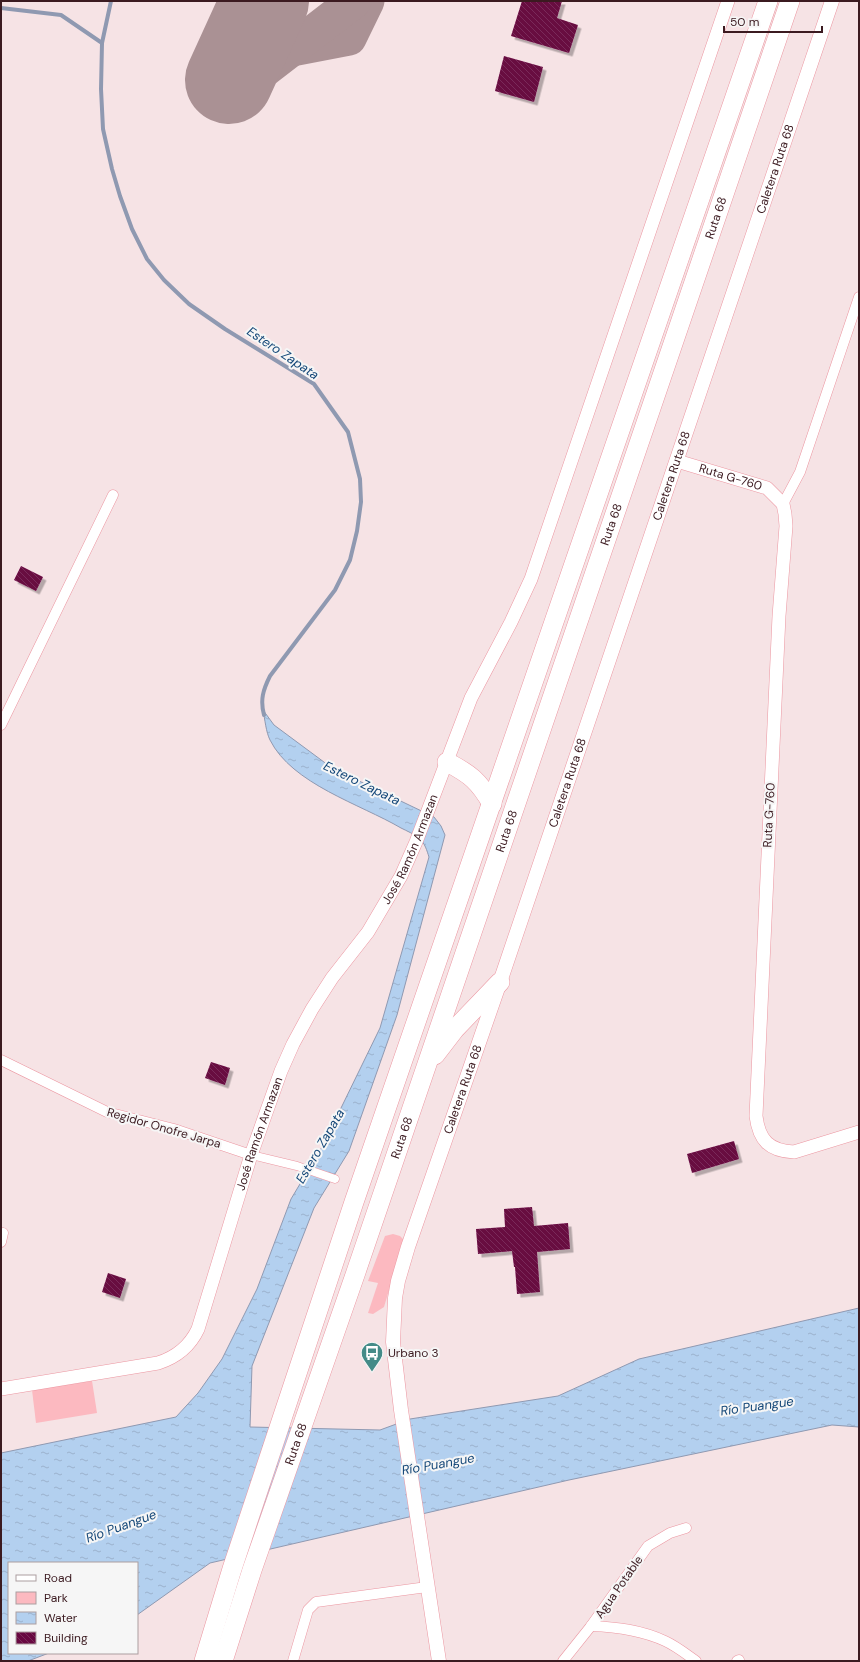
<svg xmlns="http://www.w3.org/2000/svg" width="860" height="1662" viewBox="0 0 860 1662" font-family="'DM Sans',sans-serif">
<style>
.green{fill:#fcb9c0}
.water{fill:url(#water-ripples);stroke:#8f99b1}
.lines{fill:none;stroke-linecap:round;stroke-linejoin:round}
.stream{stroke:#8f99b1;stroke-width:4}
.taxiway{stroke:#aa9194;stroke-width:35}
.runway{stroke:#aa9194;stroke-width:88}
.building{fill:url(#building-back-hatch);filter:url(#shadow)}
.pedestrian-casing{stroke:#ec96a1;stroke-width:9}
.minor-casing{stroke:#ec96a1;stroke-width:11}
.tertiary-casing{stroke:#ec96a1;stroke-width:14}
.secondary-casing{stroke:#ec96a1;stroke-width:15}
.motorway-casing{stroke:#ec96a1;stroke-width:20}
.pedestrian{stroke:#fff;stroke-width:8}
.minor{stroke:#fff;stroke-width:10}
.tertiary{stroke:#fff;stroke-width:13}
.secondary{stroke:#fff;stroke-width:14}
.motorway{stroke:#fff;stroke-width:19}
.labels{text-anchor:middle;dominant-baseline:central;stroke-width:4;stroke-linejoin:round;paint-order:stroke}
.street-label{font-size:12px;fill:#3b1a20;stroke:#f6f6f6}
.poi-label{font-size:12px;fill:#3b1a20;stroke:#f6f6f6;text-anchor:start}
.water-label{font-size:13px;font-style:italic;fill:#144778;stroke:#f6f6f6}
</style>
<defs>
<pattern id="water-ripples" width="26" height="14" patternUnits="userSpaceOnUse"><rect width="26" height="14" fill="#b3d0ef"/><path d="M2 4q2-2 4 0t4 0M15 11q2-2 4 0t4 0" fill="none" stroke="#9bb2cd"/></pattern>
<pattern id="building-back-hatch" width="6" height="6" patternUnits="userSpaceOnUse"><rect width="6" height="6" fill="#680841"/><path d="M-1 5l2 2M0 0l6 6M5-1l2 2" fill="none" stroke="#7a2c5a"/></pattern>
<filter id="shadow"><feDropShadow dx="3.5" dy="3.5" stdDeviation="0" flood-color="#0004"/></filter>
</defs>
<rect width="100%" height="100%" fill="#f6e3e5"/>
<g class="green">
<polygon points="393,1234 400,1236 404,1240 384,1307 373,1314 368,1313 378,1283 368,1281 385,1236"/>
<polygon points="92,1381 97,1413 36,1423 32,1390"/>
</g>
<path class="water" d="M 263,710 L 274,725 L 332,768 L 434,817 L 441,826 L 445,835 L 397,1015 L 349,1151 L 314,1208 L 252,1366 L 250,1427 L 380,1430 L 410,1419 L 558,1396 L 639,1359 L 859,1308 L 859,1427 L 832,1425 L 569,1480 L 210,1563 L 137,1615 L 137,1563 L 9,1563 L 9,1653 L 49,1653 L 28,1661 L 1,1661 L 1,1453 L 176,1417 L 198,1393 L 222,1359 L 257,1289 L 291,1199 L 322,1147 L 380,1028 L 429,857 C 427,851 425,843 419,838 C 414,834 407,831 401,828 C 360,804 292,784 270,740 C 266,732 265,720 263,710 Z"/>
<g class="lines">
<g class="stream">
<path d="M 111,1 L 102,43 L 101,89 L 103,129 L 112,169 L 120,196 L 132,229 L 147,259 L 164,280 L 189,304 L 225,329 L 314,384 L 348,432 L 360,479 L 361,502 L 357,531 L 350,560 L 335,590 L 270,676 C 263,690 260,700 264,715"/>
<polyline points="1,8 61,15 102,43"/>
</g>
<g class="taxiway">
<polyline points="297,48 349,38 367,1"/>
<polyline points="229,80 239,82 250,78 267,68 354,1"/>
</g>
<polyline class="runway" points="229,80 265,1"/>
</g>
<g class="building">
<polygon points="522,1 562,1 557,18 578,25 569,53 511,36"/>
<polygon points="504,56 543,67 534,102 495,91"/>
<polygon points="21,566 43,577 36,591 14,580"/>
<polygon points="211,1062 230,1068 225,1085 205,1078"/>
<polygon points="734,1141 739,1159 692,1173 687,1154"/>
<polygon points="532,1207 534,1226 568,1223 570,1249 537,1252 540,1292 517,1294 515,1267 514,1267 512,1251 478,1254 476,1229 505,1227 504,1209"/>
<polygon points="108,1273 126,1279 120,1298 102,1292"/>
</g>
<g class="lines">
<g class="pedestrian-casing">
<polyline id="pedestrian" points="251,1155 297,1166 335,1179"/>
</g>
<g class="minor-casing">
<g id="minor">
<polyline points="783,504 800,472 859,297"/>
<polyline points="1,725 113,495"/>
<polyline points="1,1060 107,1112 174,1129 251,1155"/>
<polyline points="1,1242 3,1233"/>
<path d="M 591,1626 C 617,1627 641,1630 665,1641 C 676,1646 686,1654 696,1661"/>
<polyline points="293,1661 308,1610 316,1602 427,1587"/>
<polyline points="563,1661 591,1626 648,1546 670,1533 686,1528"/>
<polyline points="737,1661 739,1660"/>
</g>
</g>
<g class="tertiary-casing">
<g id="tertiary">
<path id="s1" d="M 677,461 L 767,488 L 783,504 L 785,514 L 786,526 L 779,616 L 756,1116 C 759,1140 769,1151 794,1152 L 859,1132"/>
<path id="s2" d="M 1,1389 L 158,1363 C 177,1357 190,1346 198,1329 L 251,1155 L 281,1071 L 293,1044 L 312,1009 L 332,978 L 368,932 L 401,876 L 416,842 L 471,698 L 511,622 L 531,579 L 728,1"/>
</g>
</g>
<g class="secondary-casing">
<g id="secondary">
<path id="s3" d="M 439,1661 L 401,1410 L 393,1342 L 395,1298 L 398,1281 L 408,1247 L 500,982 L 832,1"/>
</g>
</g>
<g class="motorway-casing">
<g id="motorway">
<path d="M 447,762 C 470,774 479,781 492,804"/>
<polyline points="435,1055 455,1029 500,982"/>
<polyline points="204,1661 232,1569 354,1202 768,1"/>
<path id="s4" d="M 223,1661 L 252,1570 L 356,1272 L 790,1"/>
</g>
</g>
<use href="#pedestrian" class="pedestrian"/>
<use href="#minor" class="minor"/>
<use href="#tertiary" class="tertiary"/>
<use href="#secondary" class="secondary"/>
<use href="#motorway" class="motorway"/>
</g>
<defs>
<g id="bus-pin" transform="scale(1.15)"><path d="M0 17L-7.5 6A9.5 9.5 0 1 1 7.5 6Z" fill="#448b88" stroke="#f6f6f6"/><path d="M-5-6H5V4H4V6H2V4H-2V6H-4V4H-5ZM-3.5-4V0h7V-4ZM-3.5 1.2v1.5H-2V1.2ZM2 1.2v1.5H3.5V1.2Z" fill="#fff"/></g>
</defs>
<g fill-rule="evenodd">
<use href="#bus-pin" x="372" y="1353"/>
</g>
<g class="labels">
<g class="street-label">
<text stroke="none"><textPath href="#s3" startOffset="1558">Caletera Ruta 68</textPath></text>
<text stroke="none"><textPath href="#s4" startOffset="1525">Ruta 68</textPath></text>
<text stroke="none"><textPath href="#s3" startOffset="1234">Caletera Ruta 68</textPath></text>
<text stroke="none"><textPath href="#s1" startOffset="56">Ruta G-760</textPath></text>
<text stroke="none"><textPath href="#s4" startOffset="1201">Ruta 68</textPath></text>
<text stroke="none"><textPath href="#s3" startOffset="910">Caletera Ruta 68</textPath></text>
<text transform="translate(769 815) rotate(-87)">Ruta G-760</text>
<text stroke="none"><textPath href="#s4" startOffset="877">Ruta 68</textPath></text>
<text stroke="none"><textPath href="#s2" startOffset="742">José Ramón Armazan</textPath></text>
<text stroke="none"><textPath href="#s3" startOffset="586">Caletera Ruta 68</textPath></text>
<text transform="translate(164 1128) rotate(16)">Regidor Onofre Jarpa</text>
<text stroke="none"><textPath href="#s2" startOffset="418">José Ramón Armazan</textPath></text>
<text stroke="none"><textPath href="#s4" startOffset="553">Ruta 68</textPath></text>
<text stroke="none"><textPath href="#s4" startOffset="229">Ruta 68</textPath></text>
<text transform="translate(619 1587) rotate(-55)">Agua Potable</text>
</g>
<g class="poi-label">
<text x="388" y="1353">Urbano 3</text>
</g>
<g class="water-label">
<text transform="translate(283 353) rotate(34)">Estero Zapata</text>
<text transform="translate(362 783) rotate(26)">Estero Zapata</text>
<text transform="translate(320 1146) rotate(-60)">Estero Zapata</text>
<text transform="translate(757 1406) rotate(-8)">Río Puangue</text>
<text transform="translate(438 1464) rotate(-10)">Río Puangue</text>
<text transform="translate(121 1526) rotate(-20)">Río Puangue</text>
</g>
</g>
<rect width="860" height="1662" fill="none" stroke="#3b1a20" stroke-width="4"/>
<rect x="8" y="1562" width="130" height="92" fill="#f6f6f6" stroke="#ab9ea0"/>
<rect x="16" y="1575" width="20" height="6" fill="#ffffff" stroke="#ab9ea0"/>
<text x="44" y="1582" font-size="12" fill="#3b1a20">Road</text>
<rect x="16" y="1592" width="20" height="12" fill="#fcb9c0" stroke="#ab9ea0"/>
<text x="44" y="1602" font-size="12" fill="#3b1a20">Park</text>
<rect x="16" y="1612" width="20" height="12" fill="url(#water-ripples)" stroke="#ab9ea0"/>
<text x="44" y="1622" font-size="12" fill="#3b1a20">Water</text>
<rect x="16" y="1632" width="20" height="12" fill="url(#building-back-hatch)" stroke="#ab9ea0"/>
<text x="44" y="1642" font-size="12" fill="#3b1a20">Building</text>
<path d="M724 26v6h98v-6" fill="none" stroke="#3b1a20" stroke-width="2"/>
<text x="730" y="26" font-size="12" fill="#3b1a20" stroke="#f6f6f6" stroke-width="3" paint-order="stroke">50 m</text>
</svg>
